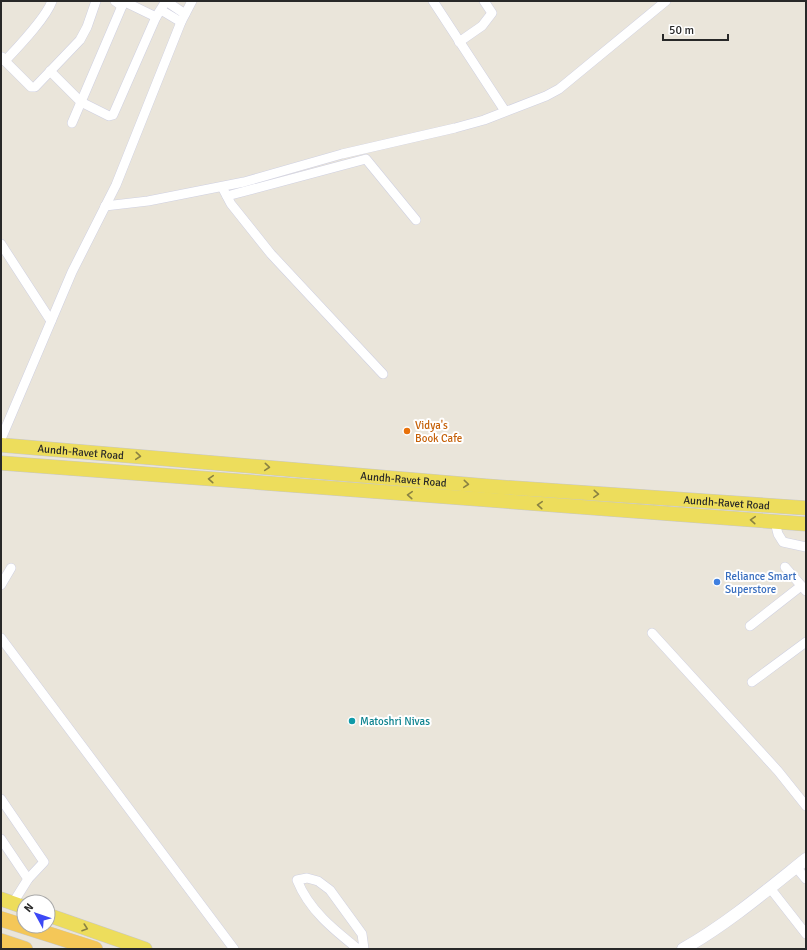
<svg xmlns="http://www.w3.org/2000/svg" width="807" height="950" viewBox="0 0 807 950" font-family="Signika,sans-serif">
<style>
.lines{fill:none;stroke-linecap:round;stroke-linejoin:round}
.minor-casing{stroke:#cfd0e1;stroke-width:10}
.secondary-casing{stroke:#cfd0e1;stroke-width:13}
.primary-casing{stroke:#c7c7c7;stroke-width:15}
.trunk-casing{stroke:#c7c7c7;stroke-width:16}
.minor{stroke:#fff;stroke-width:9}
.secondary{stroke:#fff;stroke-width:12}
.primary{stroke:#eddd5c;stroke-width:14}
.trunk{stroke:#f4c758;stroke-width:15}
.oneway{stroke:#8a8242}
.food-dot{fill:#e8710a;stroke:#fff;stroke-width:1.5}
.shop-dot{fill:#3f7fe0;stroke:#fff;stroke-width:1.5}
.culture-dot{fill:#0f9aa8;stroke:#fff;stroke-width:1.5}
.labels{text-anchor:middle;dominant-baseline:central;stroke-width:4;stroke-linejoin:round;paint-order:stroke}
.food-label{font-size:11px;fill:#c56008;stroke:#fff;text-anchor:start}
.street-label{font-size:11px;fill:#282828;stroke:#fff}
.shop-label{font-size:11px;fill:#366cbe;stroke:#fff;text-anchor:start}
.culture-label{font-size:11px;fill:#0d838f;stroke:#fff;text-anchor:start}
</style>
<rect width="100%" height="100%" fill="#eae5da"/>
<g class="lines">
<g class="minor-casing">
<g id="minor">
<polyline points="115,1 122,6 125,1"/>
<polyline points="166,1 185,14"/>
<polyline points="433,1 505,111"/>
<polyline points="125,2 156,17"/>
<polyline points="161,10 181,22"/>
<polyline points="459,42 482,26 492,13 484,1"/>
<path d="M 2,57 L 5,61 C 18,47 46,18 52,1"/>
<polyline points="5,61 31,87 35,87 80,40 87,27 96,1"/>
<polyline points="50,71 81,102 109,116 113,115 156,17 166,1"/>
<polyline points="72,123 122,6"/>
<polyline points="222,187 231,204 271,254 383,374"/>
<polyline points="227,196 366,159 416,220"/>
<polyline points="105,206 148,201 244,182 342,154 455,128 484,120 546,96 559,89 666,1"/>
<polyline points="1,244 51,321"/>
<polyline points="1,439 72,272 116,185 181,22 192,1"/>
<polyline points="775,522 778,534 783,542 806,547"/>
<polyline points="785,567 806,591"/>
<polyline points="1,585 11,568"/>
<polyline points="750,626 801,586"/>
<polyline points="652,633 778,771 806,806"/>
<polyline points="1,638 234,949"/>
<polyline points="752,682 806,642"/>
<polyline points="1,799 44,862 28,879 13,903"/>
<polyline points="1,839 28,879"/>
<polyline points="796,867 806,879"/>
<polyline points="770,888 806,934"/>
<path d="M 358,949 C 333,929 309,910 297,880 L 307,878 L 318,881 L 330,890 L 362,934 L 364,949"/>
</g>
</g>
<g class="secondary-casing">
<path id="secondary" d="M 683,949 C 727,924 766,891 806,859"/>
</g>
<g class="primary-casing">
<g id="primary">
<path id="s1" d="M 1,445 L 486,486 L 806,508"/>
<polyline points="1,463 806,524"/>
<polyline points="1,899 24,907"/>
<polyline points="48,915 145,949"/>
</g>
</g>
<g class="trunk-casing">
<g id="trunk">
<polyline points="1,919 95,949"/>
<polyline points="1,941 25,949"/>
</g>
</g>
<use href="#minor" class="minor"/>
<use href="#secondary" class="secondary"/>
<use href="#primary" class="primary"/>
<use href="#trunk" class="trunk"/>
</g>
<defs><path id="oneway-chevron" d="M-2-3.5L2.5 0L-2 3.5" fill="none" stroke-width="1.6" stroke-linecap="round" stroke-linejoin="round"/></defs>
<g class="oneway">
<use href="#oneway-chevron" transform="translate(138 456) rotate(5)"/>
<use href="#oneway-chevron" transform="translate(267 467) rotate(5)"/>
<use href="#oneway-chevron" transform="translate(211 479) rotate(-176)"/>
<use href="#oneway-chevron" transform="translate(466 484) rotate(5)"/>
<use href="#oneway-chevron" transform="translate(596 494) rotate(4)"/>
<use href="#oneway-chevron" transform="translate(410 495) rotate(-176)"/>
<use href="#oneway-chevron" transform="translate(540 505) rotate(-176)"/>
<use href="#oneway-chevron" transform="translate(753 520) rotate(-176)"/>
<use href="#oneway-chevron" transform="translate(85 928) rotate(19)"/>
</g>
<circle class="food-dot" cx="407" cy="431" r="4"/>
<circle class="shop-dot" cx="717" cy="582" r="4"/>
<circle class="culture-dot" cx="352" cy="721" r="4"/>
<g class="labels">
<g class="food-label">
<text x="415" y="425">Vidya's<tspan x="415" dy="13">Book Cafe</tspan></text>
</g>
<g class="street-label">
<text stroke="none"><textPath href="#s1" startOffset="80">Aundh-Ravet Road</textPath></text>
<text stroke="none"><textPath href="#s1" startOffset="404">Aundh-Ravet Road</textPath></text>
<text stroke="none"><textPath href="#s1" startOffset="728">Aundh-Ravet Road</textPath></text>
</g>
<g class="shop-label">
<text x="725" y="576">Reliance Smart<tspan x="725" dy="13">Superstore</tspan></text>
</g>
<g class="culture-label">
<text x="360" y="721">Matoshri Nivas</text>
</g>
</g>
<rect width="807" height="950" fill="none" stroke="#282828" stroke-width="4"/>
<g transform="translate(36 914) rotate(310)"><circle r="19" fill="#ffffff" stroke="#a9a9a9"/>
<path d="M0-3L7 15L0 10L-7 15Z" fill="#3c48f6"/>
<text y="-6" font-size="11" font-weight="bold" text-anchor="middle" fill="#282828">N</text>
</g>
<path d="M663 34v6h65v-6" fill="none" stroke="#282828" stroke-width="2"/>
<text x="669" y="34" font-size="12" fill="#282828" stroke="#ffffff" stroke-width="3" paint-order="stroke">50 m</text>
</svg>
